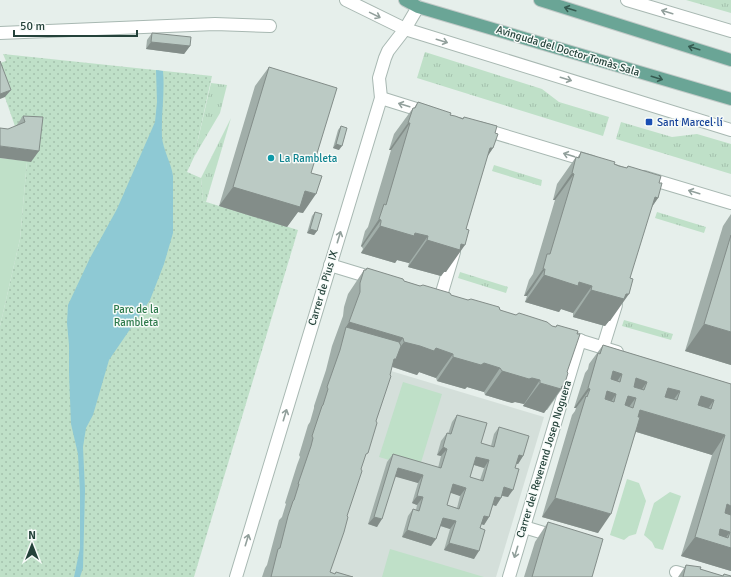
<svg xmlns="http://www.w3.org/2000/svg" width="731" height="577" viewBox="0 0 731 577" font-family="Signika,sans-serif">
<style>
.built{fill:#d4dfda}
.grass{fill:url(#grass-tufts)}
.park{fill:url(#park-dots)}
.garden{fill:#bfe0c8}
.water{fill:#8ec9d4}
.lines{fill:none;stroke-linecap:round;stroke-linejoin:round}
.minor-casing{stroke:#a8b8b2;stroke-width:14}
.major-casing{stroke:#c2cac8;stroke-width:14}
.minor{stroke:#fff;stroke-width:12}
.major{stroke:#6aa596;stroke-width:12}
.wall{fill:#a1aea9;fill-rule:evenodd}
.shaded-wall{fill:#838d89}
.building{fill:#bbcac4;stroke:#838d89;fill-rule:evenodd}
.oneway{stroke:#365b51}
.oneway2{stroke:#92a09c}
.transit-dot{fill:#1a4fb4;stroke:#f7fbf9;stroke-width:1.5}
.culture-dot{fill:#0f9aa8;stroke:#f7fbf9;stroke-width:1.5}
.labels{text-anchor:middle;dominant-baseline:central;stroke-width:3;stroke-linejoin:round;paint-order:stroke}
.street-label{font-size:11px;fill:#24423a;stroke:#f7fbf9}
.transit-label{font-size:11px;fill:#164399;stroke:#f7fbf9;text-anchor:start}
.culture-label{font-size:11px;fill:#0d838f;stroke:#f7fbf9;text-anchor:start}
.park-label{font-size:11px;fill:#2d7a4b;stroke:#f7fbf9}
</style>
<defs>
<pattern id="grass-tufts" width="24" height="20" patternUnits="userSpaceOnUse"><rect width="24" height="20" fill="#bfe0c8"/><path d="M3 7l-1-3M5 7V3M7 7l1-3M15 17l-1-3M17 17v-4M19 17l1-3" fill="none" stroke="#a4c1ad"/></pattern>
<pattern id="park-dots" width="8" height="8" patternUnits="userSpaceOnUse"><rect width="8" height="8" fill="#bfe0c8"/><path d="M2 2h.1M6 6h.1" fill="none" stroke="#a4c1ad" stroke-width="1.8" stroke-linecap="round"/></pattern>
</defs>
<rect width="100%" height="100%" fill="#e6efeb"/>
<polygon class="built" points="391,371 544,417 496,577 329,577"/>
<g class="grass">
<polygon points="686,0 731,0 731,13"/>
<polygon points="425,52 542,89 559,102 609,117 603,136 417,78"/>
<polygon points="211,83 227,85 220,113 194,157"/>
<polygon points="231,118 206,202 203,201 201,178"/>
<polygon points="621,122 672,137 697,134 731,144 731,174 616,139"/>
<polygon points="494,165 542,180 541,186 492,171"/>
<polygon points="657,212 706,227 704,233 655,218"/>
<polygon points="460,272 508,287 506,293 458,278"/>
<polygon points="624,320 673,334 671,340 622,326"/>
</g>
<polygon class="park" points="3,54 212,76 194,157 187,172 201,178 203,201 298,230 194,577 0,577 0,326 20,239 27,161 0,83 0,63 6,61"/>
<g class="garden">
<polygon points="0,158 27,161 20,239 0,326"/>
<polygon points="403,382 442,394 419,469 379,457"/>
<polygon points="627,479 639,483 646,501 636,534 629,536 624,540 610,535"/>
<polygon points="670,492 681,496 663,550 655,548 652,542 644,535 654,503"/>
<polygon points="390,549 484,577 382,577"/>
</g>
<path class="water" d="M 156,70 L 163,71 C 165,93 161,114 162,137 C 163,150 171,162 173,176 L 173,233 L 164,264 L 150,300 L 109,360 L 93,415 L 86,428 L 83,447 L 85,490 L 83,568 L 80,577 L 74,577 L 80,548 L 80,492 L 78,454 L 71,424 L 69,373 L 69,345 L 67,323 L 68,305 L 90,258 L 117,209 L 155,122 L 157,102 Z"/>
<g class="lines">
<g class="minor-casing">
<g id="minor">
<polyline points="346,0 405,29 731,130"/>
<polyline points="627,0 731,31"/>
<polyline points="0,33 215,24 270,26"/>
<polyline points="381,98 429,113"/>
<polyline points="479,128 592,162"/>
<polyline points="644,177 731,203"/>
<polyline points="330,265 376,279"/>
<polyline points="440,299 454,252"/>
<polyline points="562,335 617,352"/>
<polyline points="603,347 616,305"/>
<polyline points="524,527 557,537"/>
<polyline points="676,572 693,577"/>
<polyline points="236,577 381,98 379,78 385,58 388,51 405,29 418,7"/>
<polyline points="509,577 580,340"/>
</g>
</g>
<g class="major-casing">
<g id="major">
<polyline points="405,0 418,7 731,99"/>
<polyline points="540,0 731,60"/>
</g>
</g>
<use href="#minor" class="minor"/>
<use href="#major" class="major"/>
</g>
<g class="wall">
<polygon points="152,33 190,46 184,54 146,49 147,40"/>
<polygon points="269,67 311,173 303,213 298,212 287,227 219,206 255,86"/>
<polygon points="418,102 450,115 463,118 464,117 495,133 493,148 487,157 446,272 444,272 441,276 408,267 409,263 397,260 395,263 361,253 363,249 362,247 361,246 365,231 368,227 391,150 389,150 394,134 413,108 414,108"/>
<polygon points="23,116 43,117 31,162 16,126"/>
<polygon points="341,126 339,150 333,148 338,130"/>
<polygon points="581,152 627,168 628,166 659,183 658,198 652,207 610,321 609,321 605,326 573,317 573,313 561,309 559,312 525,302 527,296 524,296 529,280 533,274 555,200 553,200 557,184 576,157 577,158"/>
<polygon points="315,212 317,231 314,235 307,233 312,216"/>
<polygon points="731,214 731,365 685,351 723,226"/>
<polygon points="367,268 404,281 552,326 556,327 557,325 567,372 564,386 547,410 546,410 544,413 523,406 524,404 515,402 512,403 485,395 484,392 467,387 465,389 437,381 436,378 419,372 417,375 392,367 330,572 335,574 336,572 353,577 262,577 265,568 267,565 279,520 282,517 286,504 285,503 297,465 300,457 299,455 308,425 310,422 314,408 314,406 326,370 332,346 343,316 344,307 348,294 364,270 365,270"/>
<polygon points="603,345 731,384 731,571 681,556 712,455 636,432 598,533 542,517 572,415 575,411 576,408 574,408 585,373 588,369 589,364"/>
<path d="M 457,415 L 481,443 L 491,446 L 494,434 L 499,427 L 523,456 L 518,464 L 516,463 L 508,497 L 502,496 L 501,498 L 496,506 L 493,505 L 489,517 L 484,525 L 481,524 L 474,559 L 444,550 L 450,529 L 440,526 L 431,546 L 402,537 L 408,516 L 413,509 L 416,510 L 417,505 L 412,503 L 418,483 L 396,476 L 377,527 L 368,524 L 387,462 L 393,454 L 438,468 L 441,456 L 437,455 L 441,441 L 447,433 L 448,434 L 452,422 ZM 474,465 L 484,468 L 480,480 L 470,477 ZM 450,492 L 460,496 L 457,508 L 447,505 Z"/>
<polygon points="548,522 592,577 524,577 535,542"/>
<polygon points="686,565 723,576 724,574 731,577 678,577"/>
</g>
<g class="shaded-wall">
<polygon points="151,42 190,46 184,54 146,49"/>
<polygon points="11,90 5,97 0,99 0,94"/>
<polygon points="408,123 410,123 391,150 389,150"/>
<polygon points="336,144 342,146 339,150 333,148"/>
<polygon points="0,146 39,151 31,162 0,158"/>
<polygon points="490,148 493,148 475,175"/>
<polygon points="572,173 574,174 555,200 553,200"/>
<polygon points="233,187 305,191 316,194 303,213 298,212 287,227 219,206"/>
<polygon points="655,197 658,198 639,225"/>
<polygon points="379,219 381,220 362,247 361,246"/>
<polygon points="380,226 415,233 428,236 409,263 397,260 395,263 361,253"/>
<polygon points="310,229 317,231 314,235 307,233"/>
<polygon points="427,240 461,244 465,245 446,272 444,272 441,276 408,267"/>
<polygon points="543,269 545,269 527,296 524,296"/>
<polygon points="544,275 579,282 592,286 573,313 561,309 559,312 525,302"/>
<polygon points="591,290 629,294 610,321 609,321 605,326 573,317"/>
<polygon points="349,322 403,338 386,362 346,327"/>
<polygon points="704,324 731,332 731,365 685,351"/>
<polygon points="404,342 436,348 453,354 436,378 419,372 417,375 387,365"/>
<polygon points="453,357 484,363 500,368 484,392 467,387 465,389 437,381"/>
<polygon points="502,371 532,378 540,380 524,404 515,402 512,403 485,395"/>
<polygon points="613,371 622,374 610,392 616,394 603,414 606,393"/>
<polygon points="636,378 647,382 622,417 615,415"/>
<polygon points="540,383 561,389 544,413 523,406"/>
<polygon points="588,388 590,389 576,408 574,408"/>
<polygon points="668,388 680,391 666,410 655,407"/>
<polygon points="701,396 714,400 701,419 687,415"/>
<polygon points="640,410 725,435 712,455 627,429"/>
<polygon points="443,447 447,449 441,456 437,455"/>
<polygon points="519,455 523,456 518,464 513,463"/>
<polygon points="476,457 489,460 484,468 471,464"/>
<polygon points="398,468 423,475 418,483 393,476"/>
<polygon points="453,484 466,488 460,496 448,492"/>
<polygon points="504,487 513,490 508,497 499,495"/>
<polygon points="417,496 423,497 417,505 412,503"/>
<polygon points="495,497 501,498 496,506 490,504"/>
<polygon points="555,498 611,514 598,533 542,517"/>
<polygon points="727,504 731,506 731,515 714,524"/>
<polygon points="484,516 489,517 484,525 478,523"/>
<polygon points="374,517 382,519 377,527 368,524"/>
<polygon points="443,518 456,521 450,529 438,525"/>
<polygon points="720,529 730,532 721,544 731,548 731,571 681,556 695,537"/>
<polygon points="407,530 436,539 431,546 402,537"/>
<polygon points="449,543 479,551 474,559 444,550"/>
</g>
<g class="building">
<polygon points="152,33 191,37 190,46 151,42"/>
<polygon points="0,61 11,90 0,94"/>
<polygon points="269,67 337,88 311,173 322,176 316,194 305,191 300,207 233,187"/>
<polygon points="418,102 451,113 450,115 455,116 463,119 464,117 497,126 495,133 498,134 493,148 490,148 466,229 469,230 465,245 461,244 460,250 427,240 428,236 415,233 414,236 380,226 381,222 381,220 379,219 384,204 386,205 410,123 408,123 413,108 415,108"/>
<polygon points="23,116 43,117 39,151 0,146 0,128 8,129 25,122"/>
<polygon points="341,126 347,128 342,146 336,144"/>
<polygon points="581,152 615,162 614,164 619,166 627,168 628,166 661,176 659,183 662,183 658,198 655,197 630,278 633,279 629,294 626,294 624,299 591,290 592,286 579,282 578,286 544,275 545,269 543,269 547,254 550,254 574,174 572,173 576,157 579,158"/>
<polygon points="315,212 322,214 317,231 310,229"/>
<polygon points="731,235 731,332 704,324"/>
<polygon points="367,268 403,279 404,281 420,286 423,285 450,293 451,295 468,300 471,299 499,307 500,310 516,315 519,313 547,322 552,326 556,327 557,325 578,331 577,334 580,334 567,372 568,373 564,386 562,386 561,389 540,383 540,380 532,378 529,379 502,371 500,368 484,363 481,365 453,357 453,354 436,348 434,351 420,346 404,342 403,338 349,322 360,292 360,283 364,270 366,270"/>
<polygon points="346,327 399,342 401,346 396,359 394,359 390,375 391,376 376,421 377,423 368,453 366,454 361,469 362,471 347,516 348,517 344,532 330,572 335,574 336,572 353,577 271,577 278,549 280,548 288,516 293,501 294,500 299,484 298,484 311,446 313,438 312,436 322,406 323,405 328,389 327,387 340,350"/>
<path d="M 603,345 L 731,384 L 731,506 L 727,504 L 725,513 L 731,515 L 731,548 L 695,537 L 725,435 L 640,410 L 638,417 L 640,417 L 611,514 L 555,498 L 586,396 L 587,397 L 590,389 L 588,388 L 598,353 L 600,354 ZM 613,371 L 622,374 L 620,382 L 611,379 ZM 636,378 L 647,382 L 644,390 L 634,387 ZM 668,388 L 680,391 L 677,400 L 665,397 ZM 607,391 L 616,394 L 614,402 L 605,399 ZM 628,396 L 636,398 L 633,408 L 625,405 ZM 701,396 L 714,400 L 711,409 L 698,405 ZM 720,529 L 730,532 L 728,538 L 719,535 Z"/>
<path d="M 457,415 L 487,423 L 481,443 L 494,447 L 499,427 L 529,436 L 523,456 L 519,455 L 515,468 L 519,469 L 513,490 L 504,487 L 501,498 L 495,497 L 489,517 L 484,516 L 480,528 L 485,530 L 479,551 L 449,543 L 456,521 L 443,518 L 436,539 L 407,530 L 413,509 L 419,511 L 423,497 L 417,496 L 423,475 L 398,468 L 382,519 L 374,517 L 393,454 L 441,468 L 447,449 L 443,447 L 447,433 L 451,434 ZM 476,457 L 489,460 L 483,481 L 470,477 ZM 453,484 L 466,488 L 459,509 L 447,505 Z"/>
<polygon points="548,522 603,539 592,577 532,577"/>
<polygon points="686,565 701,567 700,569 723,576 724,574 731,576 731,577 683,577"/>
</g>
<defs><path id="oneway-shaft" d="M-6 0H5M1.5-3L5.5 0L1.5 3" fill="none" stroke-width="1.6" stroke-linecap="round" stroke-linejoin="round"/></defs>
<g class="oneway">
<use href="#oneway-shaft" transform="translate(570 9) rotate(-163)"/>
<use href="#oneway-shaft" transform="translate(694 48) rotate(-163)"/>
<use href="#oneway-shaft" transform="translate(657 78) rotate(17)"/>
</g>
<g class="oneway2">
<use href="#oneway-shaft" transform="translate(667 12) rotate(-163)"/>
<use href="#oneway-shaft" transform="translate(375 15) rotate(26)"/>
<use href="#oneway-shaft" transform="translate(442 41) rotate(17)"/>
<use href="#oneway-shaft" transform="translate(566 79) rotate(17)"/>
<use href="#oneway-shaft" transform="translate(404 105) rotate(-163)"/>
<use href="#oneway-shaft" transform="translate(569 155) rotate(-163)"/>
<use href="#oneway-shaft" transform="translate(694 192) rotate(-163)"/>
<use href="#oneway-shaft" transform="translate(339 237) rotate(-73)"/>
<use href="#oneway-shaft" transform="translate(285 415) rotate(-73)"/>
<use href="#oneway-shaft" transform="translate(247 540) rotate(-73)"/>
<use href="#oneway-shaft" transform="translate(516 552) rotate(107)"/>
</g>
<rect class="transit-dot" x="645" y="118" width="8" height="8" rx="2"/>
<circle class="culture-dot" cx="271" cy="158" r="4"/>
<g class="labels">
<g class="street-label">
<text transform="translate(568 51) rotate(17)">Avinguda del Doctor Tomàs Sala</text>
<text transform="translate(323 288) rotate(-73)">Carrer de Pius IX</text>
<text transform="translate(544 459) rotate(-73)">Carrer del Reverend Josep Noguera</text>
</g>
<g class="transit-label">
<text x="657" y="122">Sant Marcel·lí</text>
</g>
<g class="culture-label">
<text x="279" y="158">La Rambleta</text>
</g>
<g class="park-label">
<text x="136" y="309">Parc de la<tspan x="136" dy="13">Rambleta</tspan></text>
</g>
</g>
<g transform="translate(32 545)" stroke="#f7fbf9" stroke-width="3" paint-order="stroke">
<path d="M0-3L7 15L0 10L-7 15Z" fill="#24423a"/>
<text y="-6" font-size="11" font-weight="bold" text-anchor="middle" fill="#24423a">N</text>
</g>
<path d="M14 30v6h123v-6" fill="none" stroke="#24423a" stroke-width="2"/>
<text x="20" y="30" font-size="12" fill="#24423a" stroke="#f7fbf9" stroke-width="3" paint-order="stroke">50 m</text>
</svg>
